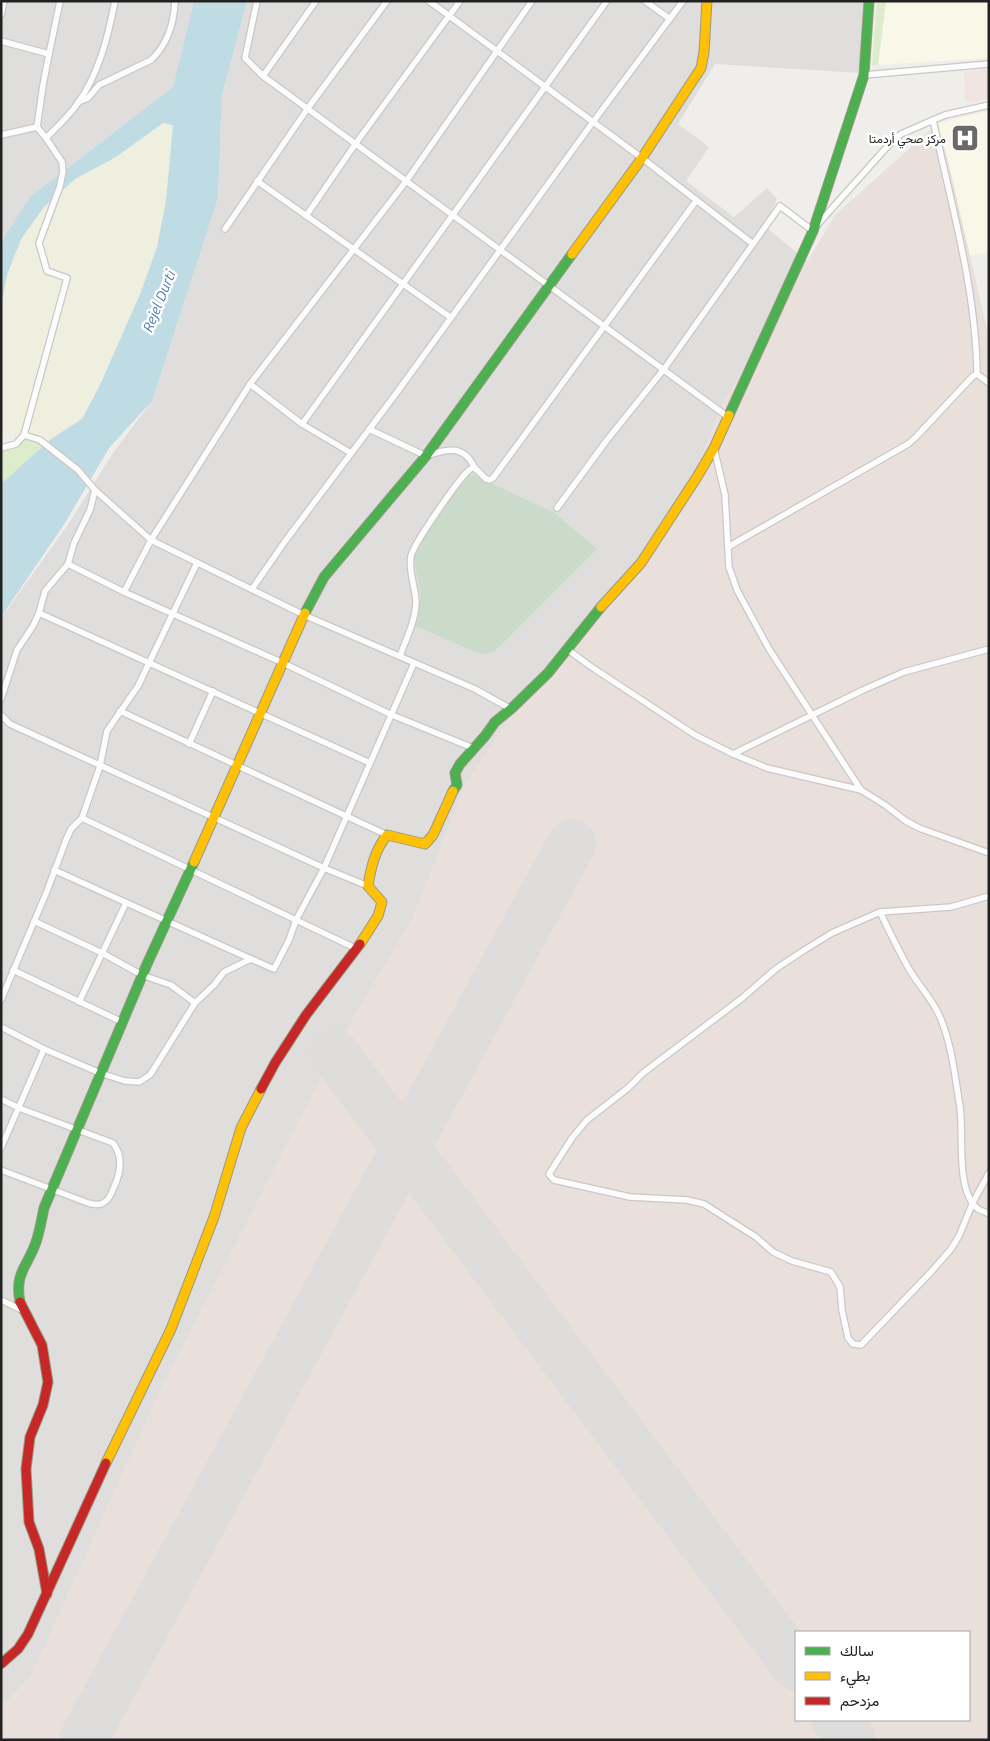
<svg xmlns="http://www.w3.org/2000/svg" width="990" height="1741" viewBox="0 0 990 1741" font-family="Ubuntu,Vazirmatn,sans-serif">
<style>
.residential{fill:#dfdedc}
.commercial{fill:#f1e3e1}
.education{fill:#f8f7e8}
.military{fill:#eae0db;fill-rule:evenodd}
.farmland{fill:#efefdf}
.grass{fill:#ddeccb}
.cemetery{fill:#cadbca}
.water{fill:#bfdbe3}
.lines{fill:none;stroke-linecap:round;stroke-linejoin:round}
.runway{stroke:#dedddc;stroke-width:49}
.street-casing{stroke:#c9c8c7;stroke-width:8}
.fast-casing{stroke:#999a82;stroke-width:11}
.slow-casing{stroke:#999a82;stroke-width:11}
.jam-casing{stroke:#999a82;stroke-width:11}
.street{stroke:#fdfcfc;stroke-width:5.5}
.fast{stroke:#4caf50;stroke-width:9}
.slow{stroke:#ffc107;stroke-width:9}
.jam{stroke:#c62828;stroke-width:9}
.labels{text-anchor:middle;dominant-baseline:central;stroke-width:5;stroke-linejoin:round;paint-order:stroke}
.poi-label{font-size:12px;fill:#222;stroke:#fff;text-anchor:end}
.water-label{font-size:14px;font-style:italic;fill:#4a7aab;stroke:#fff}
</style>
<rect width="100%" height="100%" fill="#f0eeeb"/>
<g class="residential">
<polygon points="1,1 194,1 173,87 30,197 4,237 1,237"/>
<polygon points="247,1 869,1 862,73 715,64 678,124 709,147 686,181 734,217 767,188 777,199 764,226 808,261 723,404 680,508 467,781 413,918 340,1041 30,1678 1,1708 1,618 67,526 113,453 152,401 218,198 222,95"/>
</g>
<polygon class="commercial" points="989,69 989,99 965,103 964,72"/>
<g class="education">
<polygon points="886,1 989,1 989,58 878,65"/>
<polygon points="989,111 989,252 969,256 948,161 938,123"/>
</g>
<path class="military" d="M 937,124 L 948,161 L 989,337 L 989,1740 L 1,1740 L 1,1708 L 30,1678 L 162,1386 L 340,1041 L 413,918 L 467,781 L 518,706 L 570,639 L 680,508 L 723,404 L 835,215 ZM 796,1632 L 969,1632 L 969,1720 L 796,1720 Z"/>
<polygon class="farmland" points="163,123 173,125 166,201 157,247 141,292 100,385 82,419 51,439 1,431 1,306 7,275 21,239 44,207 75,179 116,157"/>
<g class="grass">
<polygon points="877,1 886,1 878,65 872,66"/>
<polygon points="25,438 39,442 44,446 1,484 1,451 16,447"/>
</g>
<polygon class="cemetery" points="469,473 555,513 597,549 501,645 493,652 481,654 415,626 421,596 414,560 416,549"/>
<polygon class="water" points="194,1 247,1 222,95 218,198 152,401 109,448 65,523 1,617 1,484 51,439 82,419 100,385 141,292 157,247 166,201 173,125 163,123 116,157 75,179 44,207 21,239 7,275 1,306 1,245 4,237 30,197 173,87"/>
<g class="lines">
<g class="runway">
<polyline points="334,1053 796,1666"/>
<polyline points="836,1720 852,1740"/>
<polyline points="83,1740 572,843"/>
</g>
<g class="street-casing">
<g id="street">
<polyline points="257,1 245,58 263,76 728,417"/>
<polyline points="429,1 642,158 753,244 780,206 813,231"/>
<polyline points="645,1 670,19"/>
<polyline points="1,15 4,1"/>
<polyline points="1,41 49,54 43,85 37,127 46,138 62,162 63,171 60,186 39,243 47,271 67,278 24,435 16,444 1,448"/>
<polyline points="49,54 60,1"/>
<polyline points="864,75 989,64"/>
<polyline points="263,76 316,1"/>
<path d="M 78,102 L 88,98 L 99,85 L 151,60 C 167,45 174,23 175,1"/>
<path d="M 933,120 C 951,203 976,289 977,374"/>
<polyline points="1,135 37,127"/>
<path d="M 46,138 C 57,127 69,116 78,103 C 99,73 108,37 115,1"/>
<polyline points="257,181 450,317"/>
<polyline points="306,216 356,143 460,1"/>
<polyline points="818,224 886,148 901,134 945,115 989,105"/>
<polyline points="225,229 308,108 387,1"/>
<polyline points="977,374 989,383"/>
<polyline points="250,384 302,424 351,453"/>
<polyline points="302,424 607,1"/>
<path d="M 369,429 L 426,456 C 445,449 464,444 474,467"/>
<polyline points="24,435 40,440 78,470 95,490 151,540 304,615 475,689 511,709"/>
<polyline points="714,448 725,495 729,567 737,590 769,649 861,790"/>
<polyline points="557,508 607,440 664,369 753,244"/>
<polyline points="728,547 908,444 916,437 973,376 977,374"/>
<polyline points="68,564 124,592 283,663 392,715 473,748"/>
<polyline points="252,589 286,540 395,395 593,122 683,1"/>
<polyline points="124,592 151,540 250,384 407,180 532,1"/>
<polyline points="39,613 370,763"/>
<polyline points="567,649 590,666 695,735 733,754 767,768 861,790 885,805 906,821 919,828 989,853"/>
<path d="M 400,656 C 406,639 416,620 416,601 C 415,586 408,570 411,556 C 414,543 458,480 469,470 L 474,467 L 486,479 L 490,480 L 493,478 L 696,201"/>
<polyline points="1,699 17,650 33,626 39,613 45,591 68,564 74,543 90,510 95,490"/>
<polyline points="120,711 387,835"/>
<polyline points="1,715 10,724 324,868 368,886"/>
<polyline points="189,744 213,691"/>
<polyline points="733,754 863,690 904,672 989,649"/>
<polyline points="82,818 357,949"/>
<polyline points="54,870 251,959"/>
<polyline points="989,896 951,907 880,912 832,933 806,949 777,968 741,999 643,1073 628,1088 587,1120 572,1138 549,1174 554,1180 630,1197 687,1200 704,1204 756,1237 773,1252 792,1261 831,1272 840,1287 842,1310 848,1338 853,1344 861,1345 931,1272 951,1249 959,1236 973,1202 989,1173"/>
<path d="M 880,912 C 889,931 899,951 909,969 C 919,986 933,1000 940,1017 C 952,1045 955,1077 960,1107 C 964,1133 955,1191 978,1209 C 981,1211 986,1212 989,1214"/>
<polyline points="34,921 102,953 142,975 171,985 195,1003"/>
<polyline points="13,970 122,1022"/>
<polyline points="1,1000 47,891 66,840 71,829 82,818 100,766 107,731 138,686 197,563"/>
<polyline points="79,1002 126,903"/>
<polyline points="1,1027 44,1049 100,1073 125,1081 139,1082 150,1075 195,1003 214,985 224,972 251,959 274,969 289,940 296,920 324,868 414,663"/>
<path d="M 1,1099 L 19,1108 L 113,1143 C 123,1156 121,1172 114,1187 C 112,1193 109,1200 103,1203 C 99,1206 93,1204 88,1203 L 1,1170"/>
<polyline points="1,1148 44,1049"/>
<polyline points="1,1300 24,1311"/>
</g>
</g>
<g class="fast-casing">
<g id="fast">
<polyline points="729,415 813,231 864,75 869,1"/>
<polyline points="305,613 324,577 426,456 572,254"/>
<polyline points="453,791 457,785 455,773 460,764 485,736 495,722 511,709 548,673 601,607"/>
<path d="M 20,1302 C 14,1271 29,1266 37,1239 C 40,1229 42,1218 44,1208 L 147,964 L 194,862"/>
</g>
</g>
<g class="slow-casing">
<g id="slow">
<polyline points="572,254 642,158 701,68 704,52 707,1"/>
<polyline points="601,607 641,563 697,477 714,448 729,415"/>
<polyline points="194,862 305,613"/>
<path d="M 360,944 L 378,916 L 382,902 L 368,886 C 371,867 375,850 387,835 L 425,844 L 433,835 L 453,791"/>
<polyline points="106,1463 171,1329 214,1217 241,1128 261,1089"/>
</g>
</g>
<g class="jam-casing">
<g id="jam">
<polyline points="261,1089 275,1063 306,1015 360,944"/>
<polyline points="20,1302 42,1345 48,1382 43,1405 30,1437 26,1469 29,1522 39,1549 47,1594"/>
<polyline points="1,1664 18,1649 28,1634 106,1463"/>
</g>
</g>
<use href="#street" class="street"/>
<use href="#fast" class="fast"/>
<use href="#slow" class="slow"/>
<use href="#jam" class="jam"/>
</g>
<defs>
<g id="hospital-square" transform="scale(1.4375)"><rect x="-9" y="-9" width="18" height="18" rx="4" fill="#6a6968" stroke="#fff"/><path d="M-5-5h3v3.5h4V-5h3V5h-3V1.5h-4V5h-3Z" fill="#fff"/></g>
</defs>
<g fill-rule="evenodd">
<use href="#hospital-square" x="965" y="138"/>
</g>
<g class="labels">
<g class="poi-label">
<text x="946" y="138">مركز صحي أردمتا</text>
</g>
<g class="water-label">
<text transform="translate(159 301) rotate(-68)">Rejel Durti</text>
</g>
</g>
<rect width="990" height="1741" fill="none" stroke="#222222" stroke-width="5"/>
<rect x="795" y="1631" width="175" height="90" fill="#ffffff" stroke="#a7a7a7"/>
<rect x="805" y="1647" width="25" height="8" fill="#4caf50" stroke="#a7a7a7"/>
<text x="840" y="1656" font-size="15" fill="#222222">سالك</text>
<rect x="805" y="1672" width="25" height="8" fill="#ffc107" stroke="#a7a7a7"/>
<text x="840" y="1681" font-size="15" fill="#222222">بطيء</text>
<rect x="805" y="1697" width="25" height="8" fill="#c62828" stroke="#a7a7a7"/>
<text x="840" y="1706" font-size="15" fill="#222222">مزدحم</text>
</svg>
